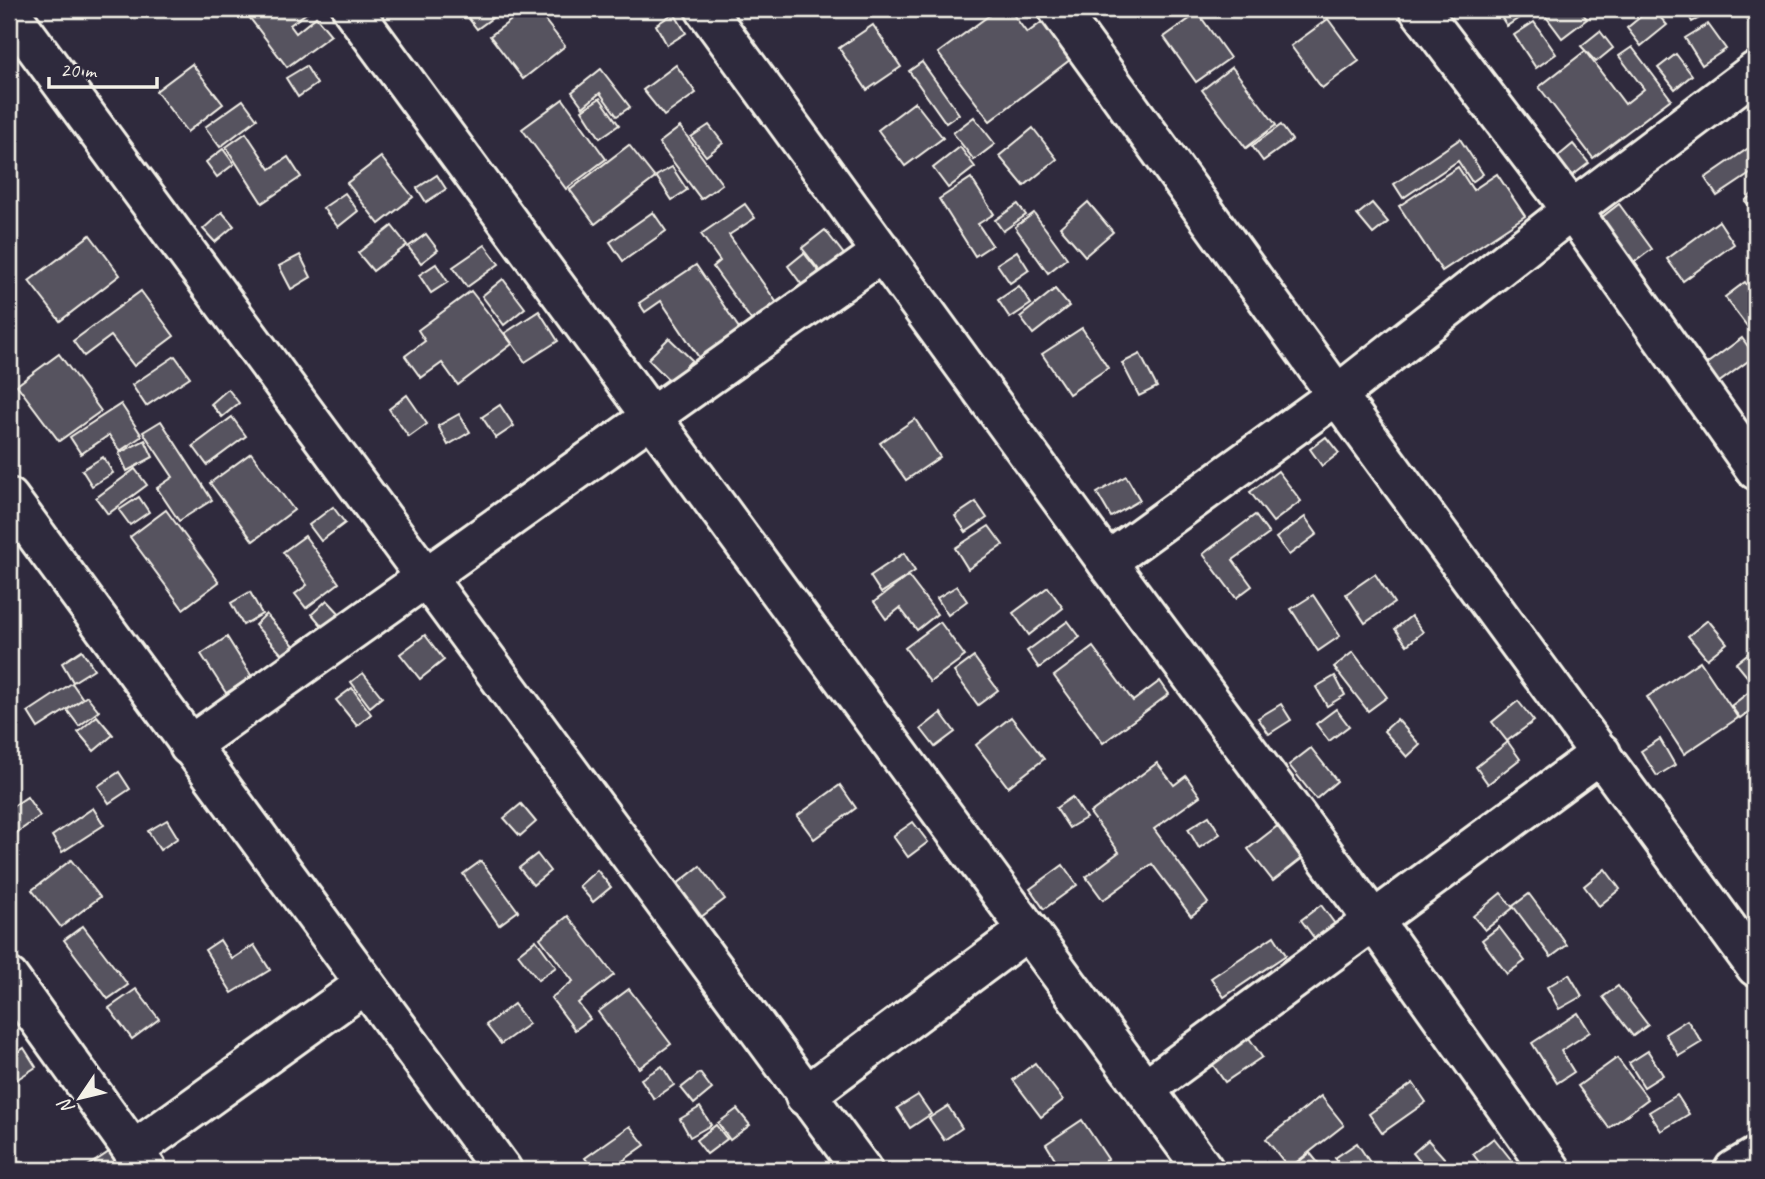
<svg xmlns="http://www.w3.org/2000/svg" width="1765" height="1179" viewBox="0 0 1765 1179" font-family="Caveat,sans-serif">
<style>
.building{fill:#56525f;stroke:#f4f1e8;stroke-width:2}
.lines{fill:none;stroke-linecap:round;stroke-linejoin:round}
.minor-casing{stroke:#f4f1e8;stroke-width:44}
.minor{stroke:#2f2a3d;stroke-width:38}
</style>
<rect width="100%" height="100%" fill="#2f2a3d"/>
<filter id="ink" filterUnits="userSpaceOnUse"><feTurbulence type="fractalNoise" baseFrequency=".0143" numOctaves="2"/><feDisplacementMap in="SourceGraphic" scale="14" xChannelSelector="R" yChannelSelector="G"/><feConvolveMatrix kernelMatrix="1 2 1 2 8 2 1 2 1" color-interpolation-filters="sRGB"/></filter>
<g filter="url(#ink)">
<g class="building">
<polygon points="243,9 312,9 290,25 296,33 316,17 331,35 287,67"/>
<polygon points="465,9 496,9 499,13 477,29 463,11"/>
<polygon points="526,9 536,9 565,46 523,79 490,36"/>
<polygon points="998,9 1009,9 1027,33 1042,22 1071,59 990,121 938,53"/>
<polygon points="1496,9 1532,9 1507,26"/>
<polygon points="1551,9 1579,9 1587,19 1562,38 1544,14"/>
<polygon points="1650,9 1653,9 1667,25 1641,46 1627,28"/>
<polygon points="1685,9 1714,9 1715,10 1692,22"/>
<polygon points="674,13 686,33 667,45 656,25"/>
<polygon points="1198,13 1230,58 1196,82 1164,37"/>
<polygon points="1328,19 1359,61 1322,88 1291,46"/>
<polygon points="1534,22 1556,54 1536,68 1514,35"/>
<polygon points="1708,24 1726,49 1702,65 1685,38"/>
<polygon points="873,25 901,67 867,90 839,48"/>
<polygon points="1600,31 1613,48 1596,62 1581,46"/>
<polygon points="1632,47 1671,99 1593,158 1539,87 1585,51 1625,104 1644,89 1619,56"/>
<polygon points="1676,54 1692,75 1675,89 1658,68"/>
<polygon points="922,62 959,114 946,123 909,71"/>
<polygon points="192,64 223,104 187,132 156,91"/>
<polygon points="676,65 696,93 664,116 643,90"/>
<polygon points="306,66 317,84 298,97 286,78"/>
<polygon points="1232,67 1276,125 1246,148 1202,90"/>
<polygon points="601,69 630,107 617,116 600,93 583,107 572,92"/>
<polygon points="600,98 619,125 600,138 582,110"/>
<polygon points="563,99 606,159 566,189 522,129"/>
<polygon points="243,100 257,119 220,147 205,127"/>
<polygon points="915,102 943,138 905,166 878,130"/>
<polygon points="974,117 995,144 974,160 953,133"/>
<polygon points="709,125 723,143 706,156 691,137"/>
<polygon points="1281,125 1292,140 1263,161 1252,146"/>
<polygon points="680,127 722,184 701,199 659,143"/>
<polygon points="1033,128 1057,159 1024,186 999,156"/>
<polygon points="246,133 270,169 288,157 301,177 262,203 226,147"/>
<polygon points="1460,139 1483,174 1472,182 1458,161 1403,198 1394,184"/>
<polygon points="1756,143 1756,170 1717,196 1705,178"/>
<polygon points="1573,144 1589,163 1572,176 1556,158"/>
<polygon points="629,145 655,178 595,224 570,190"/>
<polygon points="960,147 975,167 948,188 933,168"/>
<polygon points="223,149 234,164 217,177 206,162"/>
<polygon points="381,157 413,197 379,224 347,183"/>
<polygon points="672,167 687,190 672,200 656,176"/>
<polygon points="1458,167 1473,190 1497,174 1525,216 1442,271 1399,206"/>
<polygon points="437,175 446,189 426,202 417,188"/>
<polygon points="971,178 994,214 978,224 992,245 975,256 939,199"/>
<polygon points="1756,190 1756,212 1745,201"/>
<polygon points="345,193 358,211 338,227 323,208"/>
<polygon points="1088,202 1113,232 1085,256 1060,227"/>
<polygon points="1372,203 1388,222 1373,234 1357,215"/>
<polygon points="745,204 755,218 729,235 777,303 752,321 713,267 720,261 701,234"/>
<polygon points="1018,204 1026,215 1003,231 995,220"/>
<polygon points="1619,204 1652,249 1617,275 1584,231"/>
<polygon points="222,212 234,226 215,242 203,229"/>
<polygon points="653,212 666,231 623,261 610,242"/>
<polygon points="1034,213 1067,258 1048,273 1015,227"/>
<polygon points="1719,221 1734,244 1683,281 1667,259"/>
<polygon points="392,226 407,245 373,271 358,253"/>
<polygon points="825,230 853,266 830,284 802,248"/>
<polygon points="426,234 438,250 421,263 408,247"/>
<polygon points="90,235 120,275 60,321 29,281"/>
<polygon points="485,245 499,264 467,287 453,267"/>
<polygon points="1017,251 1029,270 1010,283 997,264"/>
<polygon points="804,253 819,272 802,285 788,266"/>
<polygon points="300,255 311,277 291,289 279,266"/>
<polygon points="436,264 448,282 431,293 419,275"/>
<polygon points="696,265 741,331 700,359 661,301 645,312 639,303"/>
<polygon points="503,279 525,308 504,325 482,296"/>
<polygon points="1745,282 1756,297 1756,325 1750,330 1725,297"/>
<polygon points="1019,286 1031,304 1010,318 998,300"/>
<polygon points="1055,289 1069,306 1033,334 1020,317"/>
<polygon points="141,291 174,336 134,366 111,336 84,356 73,341"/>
<polygon points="471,291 512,344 458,385 442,363 421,378 405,356 425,341 418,330"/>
<polygon points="539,311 558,341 525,362 505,333"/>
<polygon points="1082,328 1108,368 1069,394 1042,354"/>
<polygon points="669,338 692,360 671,382 648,359"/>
<polygon points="1742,338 1755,356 1718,383 1705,365"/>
<polygon points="59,354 101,411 59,441 17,385"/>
<polygon points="1140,354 1157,387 1139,396 1122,363"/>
<polygon points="175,356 190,377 146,406 132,385"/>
<polygon points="228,389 239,403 222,417 211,404"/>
<polygon points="407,395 427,424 409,437 389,409"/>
<polygon points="121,404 142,436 120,451 109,435 81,454 70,437"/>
<polygon points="500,405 514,426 496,438 482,417"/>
<polygon points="459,414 470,432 448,445 438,426"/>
<polygon points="232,417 246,436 207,465 193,446"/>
<polygon points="915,419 940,457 906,480 880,443"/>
<polygon points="161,421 212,500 179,521 157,488 173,477 143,432"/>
<polygon points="1326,437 1339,453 1322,466 1310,449"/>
<polygon points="145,440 153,457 127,471 119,453"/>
<polygon points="251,453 294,510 253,541 210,483"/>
<polygon points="103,457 113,473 92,486 82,470"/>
<polygon points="135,469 147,485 108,514 96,498"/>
<polygon points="1278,471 1301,501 1273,522 1250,492"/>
<polygon points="1126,476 1140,500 1111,517 1097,493"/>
<polygon points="139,497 149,512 130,525 119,510"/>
<polygon points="976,502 987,518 966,532 955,516"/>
<polygon points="333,507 345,523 321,541 309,525"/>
<polygon points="166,510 219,582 183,609 130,537"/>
<polygon points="1255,515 1269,534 1233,560 1252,586 1236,598 1203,554"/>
<polygon points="1305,517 1317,534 1289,555 1276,538"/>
<polygon points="989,526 1003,545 968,569 955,548"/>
<polygon points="305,536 339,583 306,608 295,594 307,585 283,552"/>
<polygon points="904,553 915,571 881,593 870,576"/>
<polygon points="1375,574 1394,603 1365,623 1346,594"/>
<polygon points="908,576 937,614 917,630 900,608 886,619 874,602"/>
<polygon points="957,586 967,601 948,615 937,598"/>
<polygon points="1048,587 1063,608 1029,635 1013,613"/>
<polygon points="250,592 262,614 243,625 231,603"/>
<polygon points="1313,595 1340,636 1318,651 1291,609"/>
<polygon points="327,600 343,617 327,632 312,614"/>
<polygon points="266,614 298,650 287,660 255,625"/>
<polygon points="1411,616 1423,632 1407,645 1395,629"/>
<polygon points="1708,620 1727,643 1707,659 1688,636"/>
<polygon points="1068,621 1080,637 1039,668 1027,651"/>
<polygon points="940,622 965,656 930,682 905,648"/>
<polygon points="425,635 444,660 420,679 400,654"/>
<polygon points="227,637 252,677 226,693 201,654"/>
<polygon points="1093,647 1133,701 1160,681 1169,694 1103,743 1054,676"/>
<polygon points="1756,647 1756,675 1750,680 1736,663"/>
<polygon points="82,650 94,669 73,682 62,663"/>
<polygon points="1353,652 1387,697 1368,711 1334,667"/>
<polygon points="974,657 998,690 978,705 954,672"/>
<polygon points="1700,661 1738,718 1684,754 1647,697"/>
<polygon points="363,673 382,697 370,707 351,682"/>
<polygon points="1335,676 1345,695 1327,706 1316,687"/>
<polygon points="72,683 83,699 38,728 28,712"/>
<polygon points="352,688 371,714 357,726 336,700"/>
<polygon points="1753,689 1756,693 1756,706 1740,718 1731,706"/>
<polygon points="87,696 99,711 79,726 67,710"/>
<polygon points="1518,701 1534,721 1507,741 1492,722"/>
<polygon points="1281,704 1291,720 1269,734 1258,718"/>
<polygon points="1336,709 1349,726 1329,741 1316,724"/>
<polygon points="941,713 955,732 935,747 921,729"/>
<polygon points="97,716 113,735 94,751 78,732"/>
<polygon points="1011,717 1044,759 1008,787 976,745"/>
<polygon points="1397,719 1420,745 1407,757 1384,731"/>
<polygon points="1660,739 1675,765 1657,776 1641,751"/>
<polygon points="1508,742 1520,759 1488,784 1476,767"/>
<polygon points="1311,748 1337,781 1316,799 1289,765"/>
<polygon points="1157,763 1174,785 1186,776 1200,796 1154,829 1208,903 1191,916 1152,864 1103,900 1086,877 1119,852 1090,813"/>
<polygon points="119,772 130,789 109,803 98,786"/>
<polygon points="840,785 856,808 814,839 797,816"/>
<polygon points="27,797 40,816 15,834 9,825 9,809"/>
<polygon points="1072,797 1086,818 1069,828 1056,808"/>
<polygon points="521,804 536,822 520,836 504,818"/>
<polygon points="93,808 104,825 62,852 52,836"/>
<polygon points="1209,816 1220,834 1199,848 1188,829"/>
<polygon points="167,820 178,838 160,850 148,831"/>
<polygon points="913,822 928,842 908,857 893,836"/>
<polygon points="1280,824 1305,856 1273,881 1248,849"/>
<polygon points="537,854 550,871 533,885 519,868"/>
<polygon points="71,860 100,897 61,927 32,890"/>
<polygon points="481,861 518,911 499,925 463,874"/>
<polygon points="1063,865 1077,885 1044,909 1030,889"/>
<polygon points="700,866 725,899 697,920 672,888"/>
<polygon points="1605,869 1620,889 1599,906 1584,886"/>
<polygon points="597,870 611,887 593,902 579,886"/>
<polygon points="1501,893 1513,908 1485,930 1473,916"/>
<polygon points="1529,894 1567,945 1551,957 1513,906"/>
<polygon points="1321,905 1335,924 1315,939 1301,920"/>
<polygon points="568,916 614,975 578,1003 590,1019 575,1030 551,998 573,981 540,938"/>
<polygon points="83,926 128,985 108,999 64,940"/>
<polygon points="1499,927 1525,961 1507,974 1482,940"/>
<polygon points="1274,936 1286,955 1224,997 1211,978"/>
<polygon points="220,940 232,959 254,945 270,970 232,993 205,950"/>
<polygon points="536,940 556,967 538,980 518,954"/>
<polygon points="1569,974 1582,996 1559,1009 1547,987"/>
<polygon points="1618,986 1648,1025 1633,1036 1603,997"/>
<polygon points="136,989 159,1019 132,1039 109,1008"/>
<polygon points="629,989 671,1044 639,1068 598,1012"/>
<polygon points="514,1004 529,1024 501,1044 486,1025"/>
<polygon points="1578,1013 1590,1032 1561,1051 1574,1072 1557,1083 1532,1043"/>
<polygon points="1687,1020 1702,1042 1679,1056 1665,1034"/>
<polygon points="1245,1032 1262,1057 1225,1082 1208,1058"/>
<polygon points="24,1048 36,1067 16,1080 9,1070 9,1058"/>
<polygon points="1648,1051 1663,1075 1644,1087 1629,1063"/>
<polygon points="1617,1058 1648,1099 1609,1128 1578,1086"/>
<polygon points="1035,1063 1063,1100 1041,1117 1013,1080"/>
<polygon points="662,1066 674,1085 654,1099 641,1079"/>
<polygon points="700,1073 712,1089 694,1104 681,1088"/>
<polygon points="1413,1083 1426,1102 1382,1133 1369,1114"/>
<polygon points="918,1095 931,1114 910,1128 897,1108"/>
<polygon points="1677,1095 1689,1114 1661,1131 1649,1112"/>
<polygon points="1321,1096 1344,1125 1289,1168 1266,1139"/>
<polygon points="948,1106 962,1128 944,1140 929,1118"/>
<polygon points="700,1107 711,1125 690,1137 680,1119"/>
<polygon points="737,1109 750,1125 730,1140 718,1123"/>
<polygon points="1082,1120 1108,1159 1091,1170 1062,1170 1046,1144"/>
<polygon points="716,1125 727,1139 707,1154 696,1140"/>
<polygon points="630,1126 645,1145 610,1170 594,1170 585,1158"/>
<polygon points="1494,1138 1517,1167 1513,1170 1485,1170 1473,1154"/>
<polygon points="1428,1140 1445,1159 1432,1170 1427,1170 1413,1153"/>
<polygon points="1357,1143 1375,1170 1344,1170 1335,1158"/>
<polygon points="115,1148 130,1170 82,1170"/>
<polygon points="1310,1153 1324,1170 1294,1170 1292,1167"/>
</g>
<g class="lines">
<g class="minor-casing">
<g id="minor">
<polyline points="352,9 1204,1170"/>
<polyline points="705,9 1107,562 1374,921 1551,1170"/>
<polyline points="1058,9 1337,395 1756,967"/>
<polyline points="1419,9 1572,210 1756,470"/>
<polyline points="9,11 862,1170"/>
<polyline points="9,498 502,1170"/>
<polyline points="1107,562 1337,395 1572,210 1756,71"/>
<polyline points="189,746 883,252"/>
<polyline points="9,978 147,1170"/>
<polyline points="1145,1089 1601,753"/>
<polyline points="805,1096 1028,930"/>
<polyline points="133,1151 364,985"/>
<polyline points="1734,1170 1756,1157"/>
</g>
</g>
<use href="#minor" class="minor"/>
</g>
</g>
<rect width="1765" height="1179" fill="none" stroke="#2f2a3d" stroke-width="35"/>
<rect x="18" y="18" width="1730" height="1144" fill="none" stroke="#f4f1e8" stroke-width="2.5" filter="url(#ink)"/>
<g transform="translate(80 1098) rotate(235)" stroke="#2f2a3d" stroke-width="5" paint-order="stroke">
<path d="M0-5L12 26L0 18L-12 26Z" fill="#f4f1e8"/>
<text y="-10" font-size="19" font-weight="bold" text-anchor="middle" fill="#f4f1e8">N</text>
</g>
<path d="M49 77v10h108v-10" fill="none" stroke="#f4f1e8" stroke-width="3.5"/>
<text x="60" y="77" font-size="21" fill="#f4f1e8" stroke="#2f2a3d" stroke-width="5" paint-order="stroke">20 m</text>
</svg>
